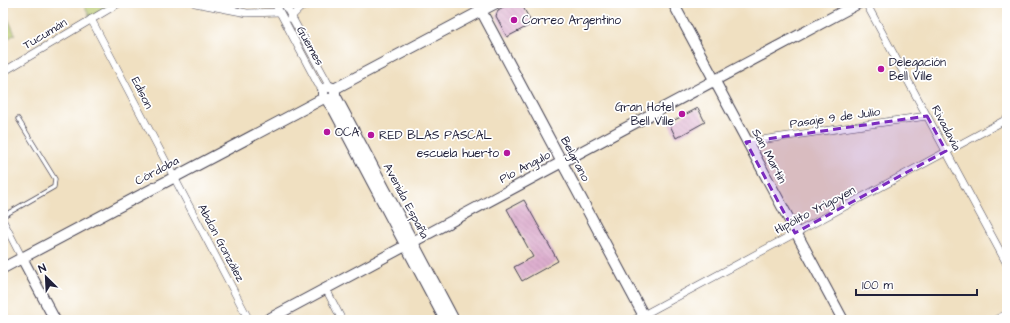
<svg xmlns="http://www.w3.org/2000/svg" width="1010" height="323" viewBox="0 0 1010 323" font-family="'Architects Daughter',sans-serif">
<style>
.grass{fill:url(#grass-tufts);stroke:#6c7452}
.building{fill:url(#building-back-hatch)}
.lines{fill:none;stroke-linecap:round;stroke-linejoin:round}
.lane-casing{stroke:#413e4f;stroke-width:5}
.street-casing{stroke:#413e4f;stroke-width:8}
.secondary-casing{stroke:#413e4f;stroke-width:12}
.lane{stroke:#fff;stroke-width:3.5}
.street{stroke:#fff;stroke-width:7}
.secondary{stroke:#fff;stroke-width:10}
.marked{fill:#7b2cbf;fill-opacity:0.2;stroke:#7b2cbf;stroke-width:3;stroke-dasharray:8 5;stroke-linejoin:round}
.poi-dot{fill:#b5179e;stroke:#fff;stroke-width:1.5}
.labels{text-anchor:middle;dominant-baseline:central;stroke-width:3.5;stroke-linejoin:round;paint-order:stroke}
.poi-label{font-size:12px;fill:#22223b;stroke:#fff;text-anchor:start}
.street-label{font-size:12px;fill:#22223b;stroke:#fff}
</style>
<defs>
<pattern id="grass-tufts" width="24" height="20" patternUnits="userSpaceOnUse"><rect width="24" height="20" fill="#b7c76a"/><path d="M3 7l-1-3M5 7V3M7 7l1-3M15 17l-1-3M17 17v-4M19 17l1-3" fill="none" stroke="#9dab5d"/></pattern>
<pattern id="building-back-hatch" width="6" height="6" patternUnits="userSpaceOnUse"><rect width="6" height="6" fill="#ddaece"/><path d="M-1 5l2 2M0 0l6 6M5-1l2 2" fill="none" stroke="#bd95b2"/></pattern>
</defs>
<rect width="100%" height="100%" fill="#fff"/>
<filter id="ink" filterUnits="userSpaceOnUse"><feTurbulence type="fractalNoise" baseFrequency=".025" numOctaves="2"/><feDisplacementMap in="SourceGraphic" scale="8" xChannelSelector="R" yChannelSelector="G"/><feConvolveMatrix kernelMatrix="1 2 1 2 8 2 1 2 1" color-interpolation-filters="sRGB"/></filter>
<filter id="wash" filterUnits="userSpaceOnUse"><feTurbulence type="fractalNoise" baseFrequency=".012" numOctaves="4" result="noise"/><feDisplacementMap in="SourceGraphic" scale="16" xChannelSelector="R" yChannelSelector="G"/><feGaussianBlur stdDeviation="0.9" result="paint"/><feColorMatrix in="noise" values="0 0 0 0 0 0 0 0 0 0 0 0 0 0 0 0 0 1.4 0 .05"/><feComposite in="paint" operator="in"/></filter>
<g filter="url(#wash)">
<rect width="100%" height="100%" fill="#f0e0c1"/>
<g class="grass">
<polygon points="83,3 119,3 91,19"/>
<polygon points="3,8 15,34 3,42"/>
</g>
<g id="blocks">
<g class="building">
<polygon points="511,3 521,3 532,24 507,37 496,16 498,10"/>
<polygon points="698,108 705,122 676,138 669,123"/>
<polygon points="524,200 558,261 522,281 514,267 533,257 507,209"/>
</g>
</g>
</g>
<g filter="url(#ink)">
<use href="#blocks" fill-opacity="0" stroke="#413e4f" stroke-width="1"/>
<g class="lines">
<g class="lane-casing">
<polyline id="lane" points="3,216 54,187 55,179 18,119"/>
</g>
<g class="street-casing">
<g id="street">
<polyline points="195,3 247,13 279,12"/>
<polyline points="275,3 318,84 323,90"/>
<polyline points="284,3 330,87"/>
<polyline points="866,3 1007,264"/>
<polyline points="290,18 300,8 312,3"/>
<polyline points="91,19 249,320"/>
<polyline points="3,72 119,3"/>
<polyline points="746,142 927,116"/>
<polyline points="3,221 22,258"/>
<polyline points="326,289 342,320"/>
<polyline points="634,320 1007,119"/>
<polyline points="995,320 1007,314"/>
</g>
</g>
<g class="secondary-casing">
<g id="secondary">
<polyline points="477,3 646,320"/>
<polyline points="673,3 843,320"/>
<circle cx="329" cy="93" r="6"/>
<polyline points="334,89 496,3"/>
<polyline points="335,95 454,320"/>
<polyline points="326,99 334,110 445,320"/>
<polyline points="22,258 55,320"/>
<polyline points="3,268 324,98"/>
<polyline points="267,320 859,3"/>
</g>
</g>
<use href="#lane" class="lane"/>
<use href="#street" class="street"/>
<use href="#secondary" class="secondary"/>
</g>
</g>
<path class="marked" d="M 927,116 L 946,151 L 795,233 L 746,142 Z"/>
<g class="poi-dot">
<circle cx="514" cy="20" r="4"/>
<circle cx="881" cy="69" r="4"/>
<circle cx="682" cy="114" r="4"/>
<circle cx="327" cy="132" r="4"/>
<circle cx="371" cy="135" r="4"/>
<circle cx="507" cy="153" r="4"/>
</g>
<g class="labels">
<g class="poi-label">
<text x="522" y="20">Correo Argentino</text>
<text x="889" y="62">Delegación<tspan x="889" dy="14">Bell Ville</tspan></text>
<text x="674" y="107" text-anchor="end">Gran Hotel<tspan x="674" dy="14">Bell Ville</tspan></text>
<text x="335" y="132">OCA</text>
<text x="379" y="135">RED BLAS PASCAL</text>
<text x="499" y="153" text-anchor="end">escuela huerto</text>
</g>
<g class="street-label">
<text transform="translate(45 34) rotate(-31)">Tucumán</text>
<text transform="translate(310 46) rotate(61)">Güemes</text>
<text transform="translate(142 93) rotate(63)">Edison</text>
<text transform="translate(835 118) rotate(-8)">Pasaje 9 de Julio</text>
<text transform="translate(946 128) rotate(62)">Rivadavia</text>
<text transform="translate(769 156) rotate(62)">San Martín</text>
<text transform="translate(575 159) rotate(62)">Belgrano</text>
<text transform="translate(525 167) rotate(-28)">Pío Angulo</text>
<text transform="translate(157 171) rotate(-28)">Córdoba</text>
<text transform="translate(406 201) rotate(62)">Avenida España</text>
<text transform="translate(815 210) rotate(-28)">Hipólito Yrigoyen</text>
<text transform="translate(221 243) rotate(62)">Abdon González</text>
</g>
</g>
<rect width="1010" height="323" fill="none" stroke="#fff" stroke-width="16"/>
<g transform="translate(46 277) rotate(336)" stroke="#ffffff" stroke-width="3" paint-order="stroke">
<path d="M0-3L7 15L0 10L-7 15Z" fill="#22223b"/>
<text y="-6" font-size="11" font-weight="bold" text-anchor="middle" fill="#22223b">N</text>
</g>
<path d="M856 289v6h121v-6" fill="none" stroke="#22223b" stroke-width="2"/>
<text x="862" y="289" font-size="12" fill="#22223b" stroke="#ffffff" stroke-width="3" paint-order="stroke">100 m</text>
</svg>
